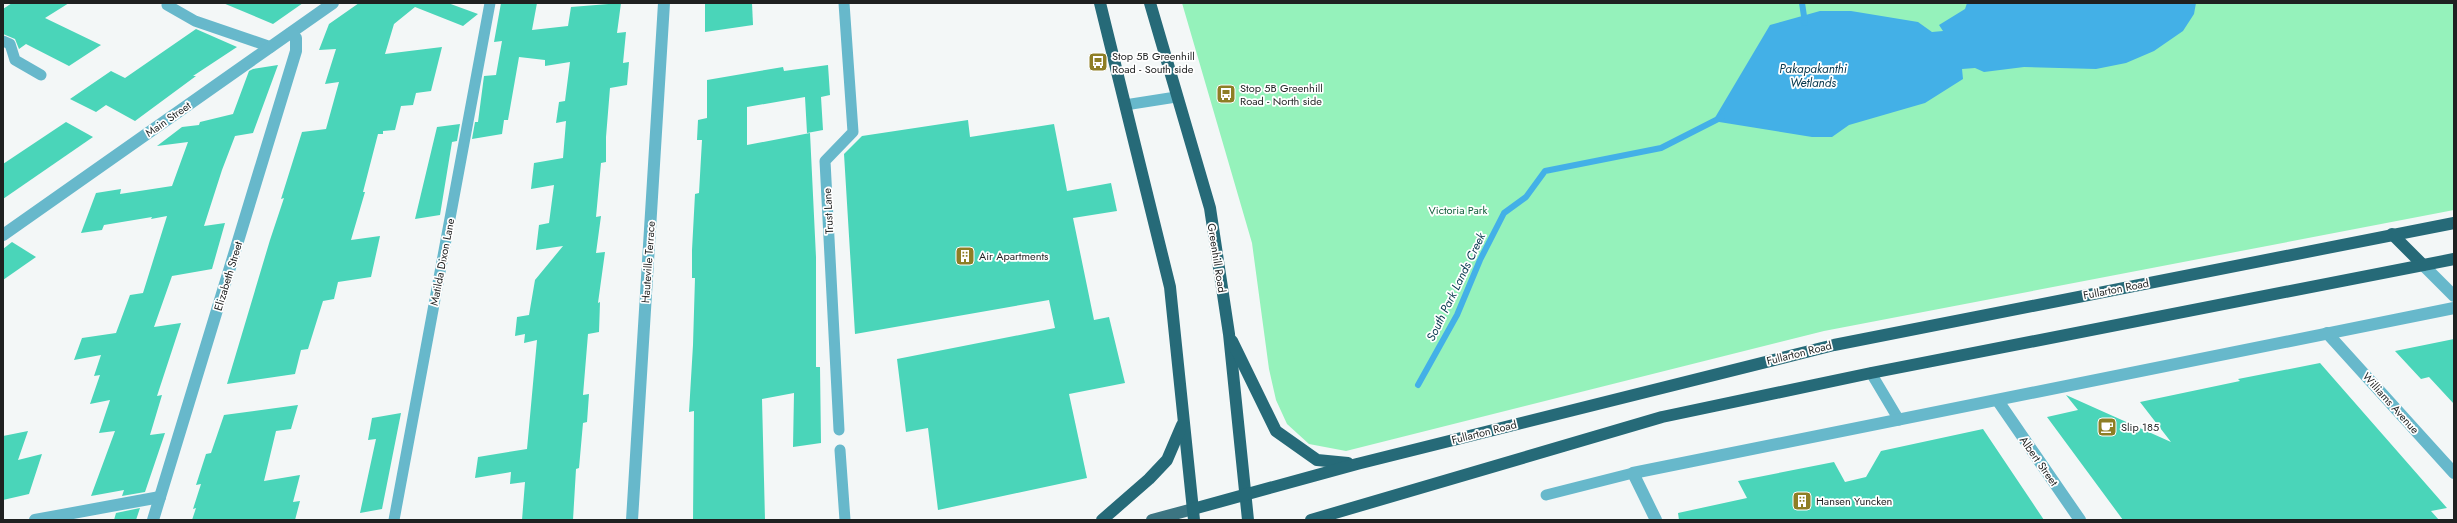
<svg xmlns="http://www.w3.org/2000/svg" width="2457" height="523" viewBox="0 0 2457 523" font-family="Jost,sans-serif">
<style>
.green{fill:#95f2bb}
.water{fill:#43b0e7}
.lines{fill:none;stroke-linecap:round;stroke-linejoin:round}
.stream{stroke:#43b0e7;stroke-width:6}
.building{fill:#4ad5b9}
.service{stroke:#67b8cb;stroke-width:11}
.minor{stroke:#67b8cb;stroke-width:12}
.primary{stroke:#3c7582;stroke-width:12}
.trunk{stroke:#266a78;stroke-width:12}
.labels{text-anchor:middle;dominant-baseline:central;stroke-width:3.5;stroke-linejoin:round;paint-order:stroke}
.poi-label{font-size:11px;fill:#1f2121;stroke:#fff;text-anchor:start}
.street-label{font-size:11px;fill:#1f2121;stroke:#fff}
.park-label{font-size:11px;fill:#0f5d39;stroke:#fff}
.water-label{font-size:12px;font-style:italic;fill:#05364c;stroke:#fff}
</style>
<rect width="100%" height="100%" fill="#f3f7f7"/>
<polygon class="green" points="1182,3 2454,3 2454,210 1824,331 1346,451 1309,444 1287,424 1276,400 1269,369 1252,243"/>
<polygon class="water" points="1967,3 2196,3 2194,14 2183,31 2154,51 2126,63 2096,69 2024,67 1984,72 1975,68 1962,69 1963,79 1925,103 1849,125 1832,137 1812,137 1713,121 1770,25 1820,11 1851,11 1918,22 1932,32 1943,31 1939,25 1965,9"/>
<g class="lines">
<g class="stream">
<polyline points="1802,3 1805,23"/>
<polyline points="1418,385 1457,315 1480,260 1504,213 1526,197 1545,171 1661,148 1722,117"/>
</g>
</g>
<g class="building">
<polygon points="12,3 69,3 45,18 101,45 69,66 26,44 19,49 15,39 3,34 3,9"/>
<polygon points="223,3 303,3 273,24"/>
<polygon points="359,3 448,3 478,14 463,26 415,7 394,24 385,54 442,47 431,91 416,93 413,105 401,106 395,130 383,131 383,134 378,134 363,192 365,192 351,240 380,236 371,277 338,282 334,299 323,301 308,349 301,350 295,374 227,384 270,240 284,198 281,199 302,132 326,129 339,82 325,84 336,49 319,50 329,24"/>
<polygon points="501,3 537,3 532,30 568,26 571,7 621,3 617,33 626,32 623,63 629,62 627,85 610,88 606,137 606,162 601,163 596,217 601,216 596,253 605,252 598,303 600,302 599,332 588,334 583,395 589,394 587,422 583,423 579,468 576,469 573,520 522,520 525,482 510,484 511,472 475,478 478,457 527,449 537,340 524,343 525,334 515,336 517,317 529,315 535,280 563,246 536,250 539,225 549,223 554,185 531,189 534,163 563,158 566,121 556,123 559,102 565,101 570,62 545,66 545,60 519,57 508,120 504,120 502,134 472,139 475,122 478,122 484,76 496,75 502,41 494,42"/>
<polygon points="705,3 752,3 753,25 705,32"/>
<polygon points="196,29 237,47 193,76 196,76 135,121 106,105 96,112 70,99 111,71 125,78"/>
<polygon points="278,65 253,133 235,136 222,170 204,226 225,223 212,269 172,276 154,327 181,323 157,396 162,395 150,435 165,433 145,492 122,496 124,490 91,496 115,431 99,433 110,400 90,404 100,375 94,376 101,355 74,360 82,338 116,333 130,295 143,293 167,216 151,219 152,217 104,225 102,230 81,233 96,193 121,189 120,194 172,186 188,142 157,146 182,127 199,125 200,122 233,114 249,71 253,69"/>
<polygon points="828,65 830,95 821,97 823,130 807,133 805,97 747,107 747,145 810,133 816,257 816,367 820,367 821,443 793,447 794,393 762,399 765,520 693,520 694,411 689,412 693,345 695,278 692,278 692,250 695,194 699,193 702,140 697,140 698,120 707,118 707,80 783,67 784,71"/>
<polygon points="968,120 970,137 1054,124 1067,191 1111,183 1117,211 1073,218 1094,320 1109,317 1125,383 1069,394 1087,478 938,510 928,428 906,432 897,359 1055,328 1049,300 855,334 844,154 862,136"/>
<polygon points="66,122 93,137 3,199 3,164"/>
<polygon points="460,124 457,141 452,142 440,215 415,219 437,127"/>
<polygon points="12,242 36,257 3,280 3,249"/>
<polygon points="2454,339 2454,404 2429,377 2421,379 2395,351"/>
<polygon points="2320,363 2447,508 2431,511 2439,520 2123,520 2047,417 2078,410 2066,395 2171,442 2140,402 2240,381 2238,379"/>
<polygon points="298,405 291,429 276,431 264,481 300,475 293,502 300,501 295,520 192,520 196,508 193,509 201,484 196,485 206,454 211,453 224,415"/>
<polygon points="401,413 382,509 360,513 376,439 368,440 372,418"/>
<polygon points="1983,429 2044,520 1679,520 1678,513 1747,498 1738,481 1834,462 1845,482 1866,477 1881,451"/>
<polygon points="28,431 18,460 42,454 29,494 3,500 3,436"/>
<polygon points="140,508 136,520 114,520 116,513"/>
</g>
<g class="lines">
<g class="service">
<polyline points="167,5 195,21 271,47"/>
<polyline points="3,41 10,44 15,60 41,75"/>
<polyline points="1125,105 1176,97"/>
<polyline points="1871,373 1899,420"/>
<polyline points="839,430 825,161 853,132 844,3"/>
<polyline points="840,450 845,520"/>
<polyline points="1546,495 1633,473"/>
<polyline points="394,520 490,3"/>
</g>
<g class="minor">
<polyline points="3,235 333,3"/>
<polyline points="2423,265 2454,296"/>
<polyline points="2327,333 2454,473"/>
<polyline points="1998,401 2080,520"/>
<polyline points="35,520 160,497"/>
<polyline points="153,520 296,51 296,38 291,33"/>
<polyline points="632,520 664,3"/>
<polyline points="1656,520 1633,473 2454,308"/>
</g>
<polyline class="primary" points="1152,520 1193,509"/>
<g class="trunk">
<polyline points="1100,3 1170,287 1194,520"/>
<polyline points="1150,3 1210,208 1229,334 1248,520"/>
<polyline points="2392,234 2423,265"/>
<polyline points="1232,341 1276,431 1317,460 1348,463"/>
<polyline points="1193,509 1357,464 1834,345 2454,223"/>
<polyline points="1102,520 1149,479 1167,460 1182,425"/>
<polyline points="1311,520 1662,417 1871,373 2454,259"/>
</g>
</g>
<defs>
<g id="bus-square" transform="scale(1)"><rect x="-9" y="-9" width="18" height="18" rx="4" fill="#8e7e25" stroke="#fff"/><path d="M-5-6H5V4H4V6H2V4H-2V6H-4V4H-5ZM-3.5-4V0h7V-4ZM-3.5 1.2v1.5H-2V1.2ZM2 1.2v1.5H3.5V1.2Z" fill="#fff"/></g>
<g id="building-square" transform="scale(1)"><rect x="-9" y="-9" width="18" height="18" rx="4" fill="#8e7e25" stroke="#fff"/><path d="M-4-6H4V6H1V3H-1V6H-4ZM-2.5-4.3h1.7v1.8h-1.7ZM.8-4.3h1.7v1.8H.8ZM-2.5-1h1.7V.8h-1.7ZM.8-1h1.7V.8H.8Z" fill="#fff"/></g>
<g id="cafe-square" transform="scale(1)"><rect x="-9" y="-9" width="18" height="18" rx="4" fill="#8e7e25" stroke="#fff"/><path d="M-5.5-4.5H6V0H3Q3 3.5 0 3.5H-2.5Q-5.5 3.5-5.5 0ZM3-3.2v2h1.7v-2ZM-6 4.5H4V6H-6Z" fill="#fff"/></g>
</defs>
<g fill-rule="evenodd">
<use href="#bus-square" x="1098" y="62"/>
<use href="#bus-square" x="1226" y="94"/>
<use href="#building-square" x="965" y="256"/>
<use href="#cafe-square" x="2107" y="427"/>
<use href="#building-square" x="1802" y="501"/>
</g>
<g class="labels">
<g class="poi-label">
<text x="1112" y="56">Stop 5B Greenhill<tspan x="1112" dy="13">Road - South side</tspan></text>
<text x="1240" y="88">Stop 5B Greenhill<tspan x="1240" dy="13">Road - North side</tspan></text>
<text x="979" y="256">Air Apartments</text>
<text x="2121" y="427">Slip 185</text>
<text x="1816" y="501">Hansen Yuncken</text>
</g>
<g class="street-label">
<text transform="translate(168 119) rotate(-35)">Main Street</text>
<text transform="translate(828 211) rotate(-93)">Trust Lane</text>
<text transform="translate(1217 258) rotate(81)">Greenhill Road</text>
<text transform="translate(442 262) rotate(-79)">Matilda Dixon Lane</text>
<text transform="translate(648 262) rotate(-86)">Hauteville Terrace</text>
<text transform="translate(228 276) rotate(-73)">Elizabeth Street</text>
<text transform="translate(2116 289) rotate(-11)">Fullarton Road</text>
<text transform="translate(1799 353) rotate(-14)">Fullarton Road</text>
<text transform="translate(2391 403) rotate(48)">Williams Avenue</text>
<text transform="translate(1484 432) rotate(-14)">Fullarton Road</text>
<text transform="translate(2039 461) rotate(55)">Albert Street</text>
</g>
<g class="park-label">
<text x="1458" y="210">Victoria Park</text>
</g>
<g class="water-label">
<text x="1813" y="69">Pakapakanthi<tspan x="1813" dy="14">Wetlands</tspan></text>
<text transform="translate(1456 287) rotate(-64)">South Park Lands Creek</text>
</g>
</g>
<rect width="2457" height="523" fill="none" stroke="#1f2121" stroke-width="8"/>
</svg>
